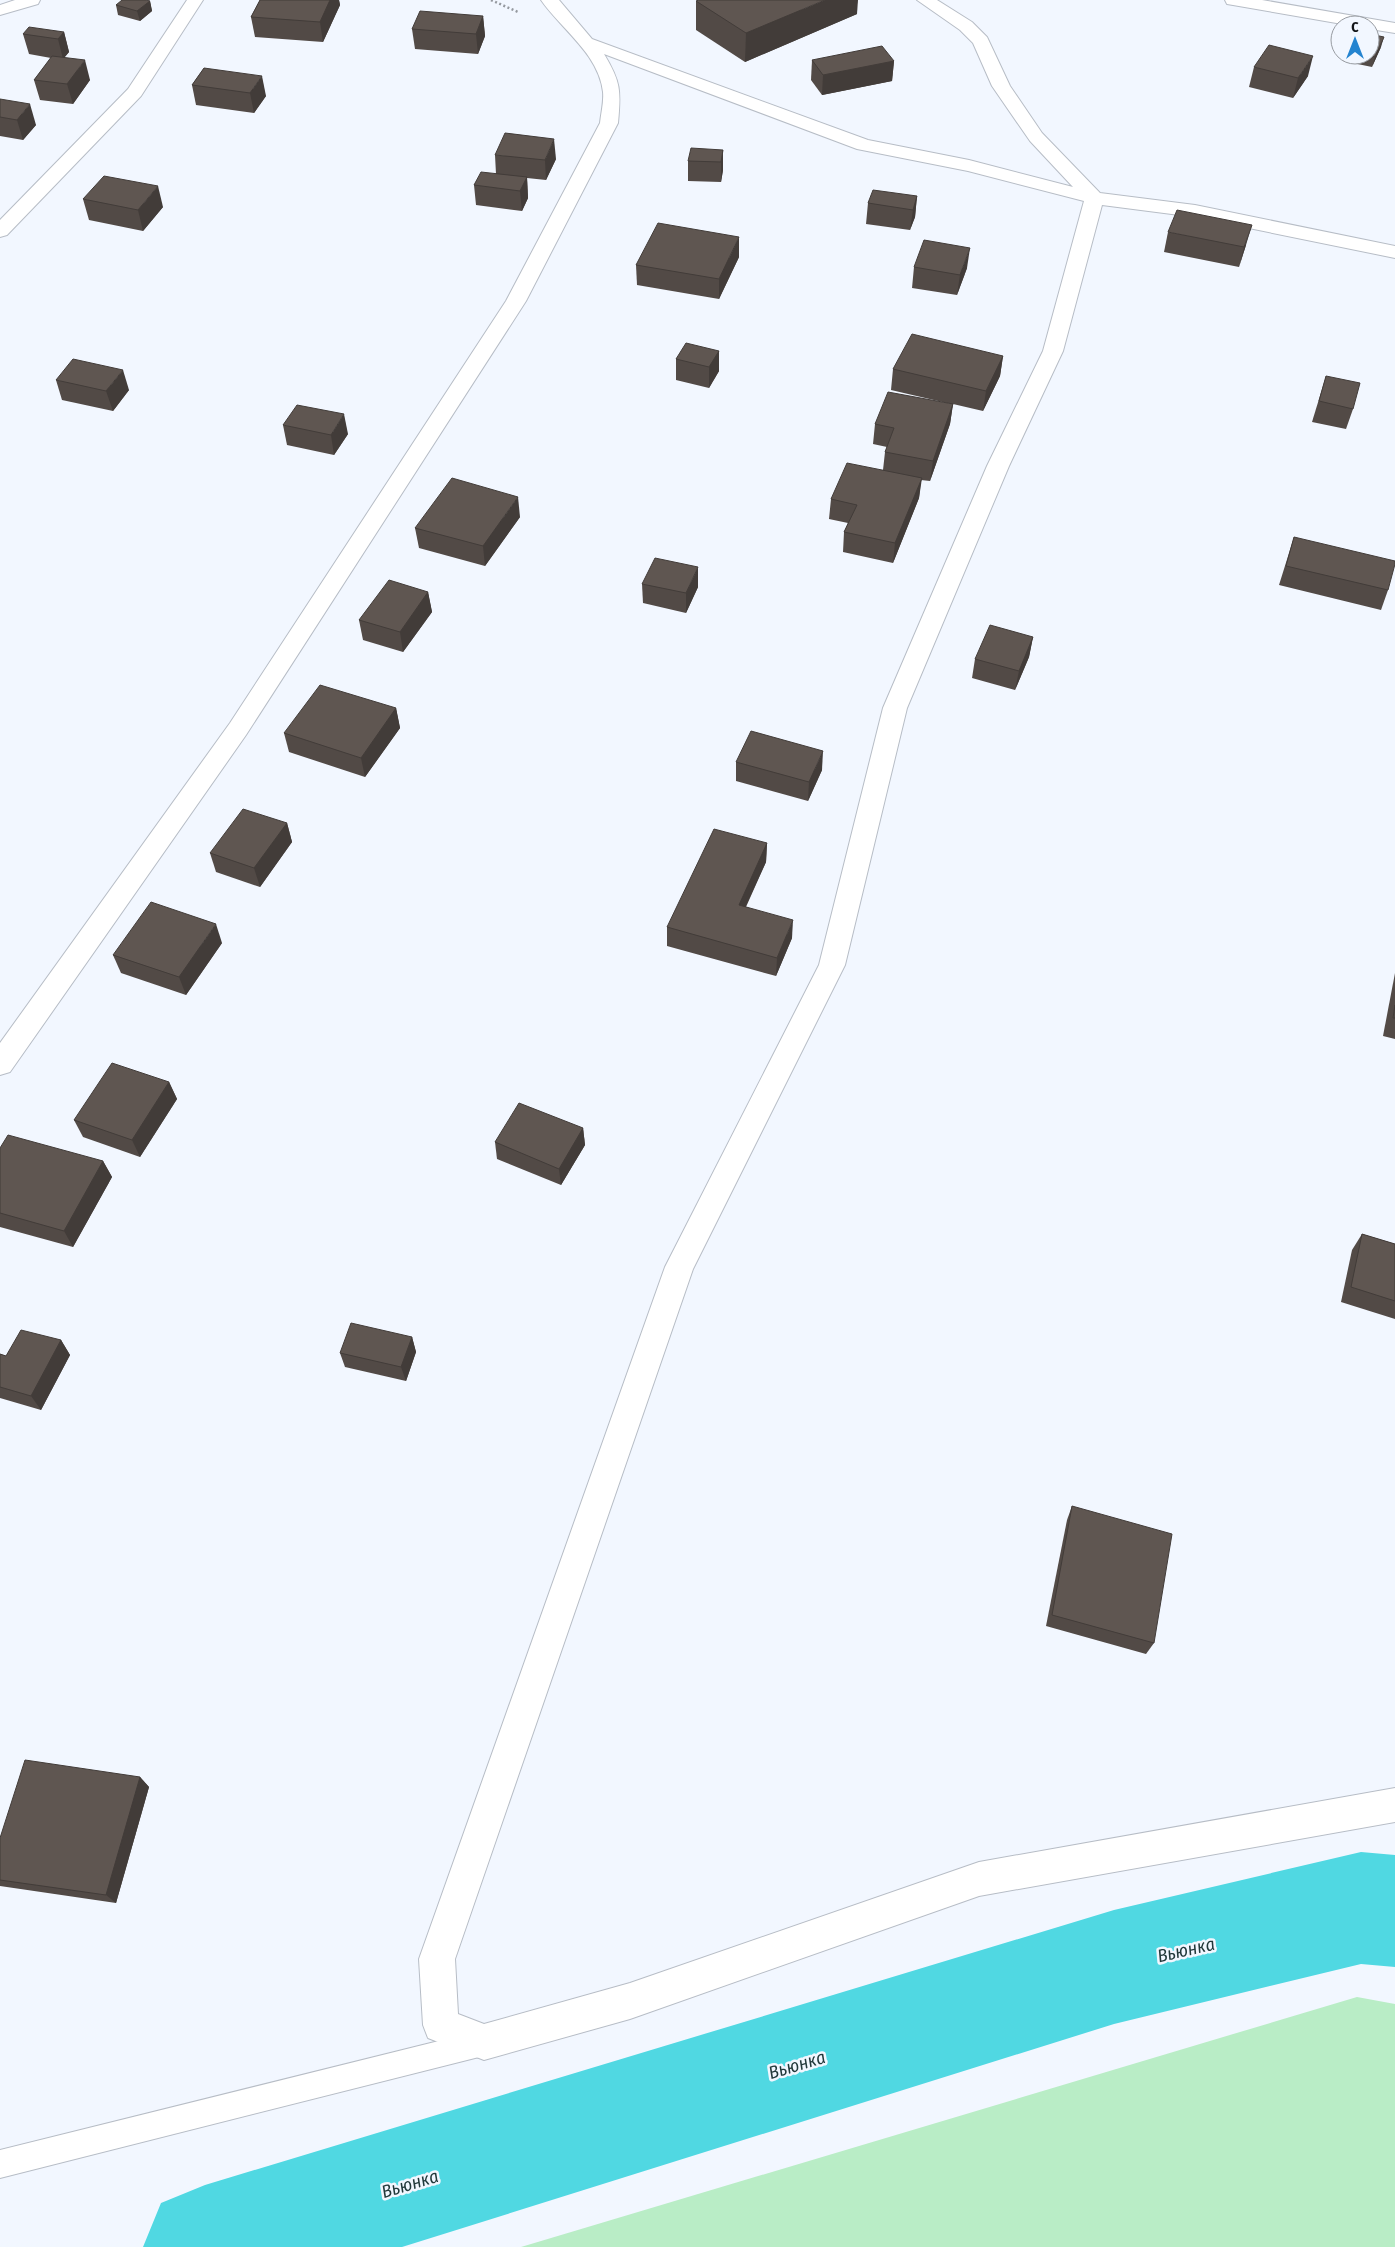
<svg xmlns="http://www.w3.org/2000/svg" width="1395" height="2247" viewBox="0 0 1395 2247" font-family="'Fira Sans Condensed',sans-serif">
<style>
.green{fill:#b9edc6}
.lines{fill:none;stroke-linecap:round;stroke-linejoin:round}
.river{fill:#50d8e2;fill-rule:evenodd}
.lane-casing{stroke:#b7bdc6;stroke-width:2}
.street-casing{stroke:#b7bdc6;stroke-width:2}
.secondary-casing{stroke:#b7bdc6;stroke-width:2}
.path{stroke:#95999f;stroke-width:2.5;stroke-dasharray:2 2.5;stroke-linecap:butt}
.lane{fill:#fff;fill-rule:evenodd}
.street{fill:#fff;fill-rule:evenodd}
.secondary{fill:#fff;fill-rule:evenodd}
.wall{fill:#524a46}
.shaded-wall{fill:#423c39}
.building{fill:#5f5651;stroke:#423c39}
.labels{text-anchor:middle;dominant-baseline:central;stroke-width:5;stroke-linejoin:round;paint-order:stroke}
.near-water-label{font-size:18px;font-style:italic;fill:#22393b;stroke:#f2f7ff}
</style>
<rect width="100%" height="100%" fill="#f2f7ff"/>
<polygon class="green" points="1357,1997 1395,2004 1395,2247 521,2247"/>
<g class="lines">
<polygon class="river" points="1361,1852 1395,1855 1395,1967 1361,1964 1114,2024 402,2247 143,2247 161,2203 205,2185 1114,1910"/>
<g class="lane-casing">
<polygon id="lane" points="483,2030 492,2034 496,2043 492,2052 483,2056 0,2178 0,2150"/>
</g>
<g class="street-casing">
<g id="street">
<polygon points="187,0 203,0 141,96 7,235 0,237 0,220 128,89"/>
<path d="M 541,0 L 559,0 L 592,39 L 868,140 L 969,160 L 1073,187 L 1030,141 L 992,86 L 973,43 L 960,30 L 917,0 L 937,0 L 972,22 L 987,37 L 1010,86 L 1042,133 L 1100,193 L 1195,205 L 1395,246 L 1395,258 L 1195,217 L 1102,205 L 1063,351 L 1009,466 L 907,708 L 845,965 L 693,1269 L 455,1959 L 458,2014 L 484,2024 L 630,1983 L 979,1862 L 1395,1788 L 1395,1822 L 979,1896 L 630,2019 L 484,2060 L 428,2038 L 423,2025 L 419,1959 L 665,1267 L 819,965 L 883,708 L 987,466 L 1043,351 L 1084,201 L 968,171 L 857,149 L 604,54 C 621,82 621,91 618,123 L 526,301 L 246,735 L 10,1072 L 0,1075 L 0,1043 L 230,723 L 506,301 L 600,123 C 601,113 604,102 603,92 C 599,54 561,29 541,0 Z"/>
<polygon points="1225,0 1262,0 1395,23 1395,33 1370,29 1370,25 1348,25 1233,5 1227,4"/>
</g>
</g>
<g class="secondary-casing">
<polygon id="secondary" points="15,0 40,0 38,4 0,15 0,5"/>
</g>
<polyline class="path" points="491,0 518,12"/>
<use href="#lane" class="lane"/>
<use href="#street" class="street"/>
<use href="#secondary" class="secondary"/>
</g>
<g class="wall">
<polygon points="260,0 339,0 340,5 323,42 255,37 251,17"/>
<polygon points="150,1 152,11 140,21 118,15 116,5"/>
<polygon points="696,1 857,14 745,62 696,30"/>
<polygon points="483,16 485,36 478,54 415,49 412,29"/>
<polygon points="64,32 69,52 64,58 90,80 73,104 40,100 34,80 51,58 29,54 23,34"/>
<polygon points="1381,47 1372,67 1343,61 1344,55 1370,55"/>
<polygon points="812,60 894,61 892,81 822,95 811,80"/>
<polygon points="1254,67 1308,76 1293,98 1249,87"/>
<polygon points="204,68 266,96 254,113 196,105 192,85"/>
<polygon points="0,99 36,125 23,140 0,136"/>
<polygon points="723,150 723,170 721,182 688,181 688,161"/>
<polygon points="495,155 556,159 546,180 527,178 528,198 522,211 476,205 474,185 496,174"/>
<polygon points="917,196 915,217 910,230 866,224 868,203"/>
<polygon points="83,199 163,207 143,231 89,220"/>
<polygon points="1168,232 1246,245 1239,267 1164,252"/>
<polygon points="739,257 719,299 637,285 636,265"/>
<polygon points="914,267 967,268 957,295 912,288"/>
<polygon points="719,351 719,371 709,388 676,380 676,359"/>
<polygon points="1003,356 1000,376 983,411 953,404 950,424 930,481 921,480 919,498 893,563 843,552 844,532 848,523 829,519 831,499 883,470 885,452 887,447 873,444 875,424 951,404 891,390 893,369"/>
<polygon points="1326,376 1353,409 1346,429 1312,422"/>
<polygon points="56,380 129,390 113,411 62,400"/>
<polygon points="283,425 348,434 334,455 287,445"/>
<polygon points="520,517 485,566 419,548 415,528"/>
<polygon points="1294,537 1388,590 1381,610 1279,585"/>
<polygon points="642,584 698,587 686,613 643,603"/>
<polygon points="428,592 432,612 403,652 363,640 359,620"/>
<polygon points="1033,637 1029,657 1015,690 972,678 975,659"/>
<polygon points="396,708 400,728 365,777 289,752 284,733"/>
<polygon points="736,762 822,770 808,801 736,781"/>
<polygon points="287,823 292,842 260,887 216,872 210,853"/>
<polygon points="767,843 766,862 746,907 792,938 776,976 667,946 667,927"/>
<polygon points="222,943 186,995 121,973 113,955"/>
<polygon points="1395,973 1395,1039 1383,1036"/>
<polygon points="169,1082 177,1099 140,1157 83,1137 74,1120"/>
<polygon points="583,1128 585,1145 561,1185 497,1159 495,1142"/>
<polygon points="0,1148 103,1161 112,1177 73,1247 0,1227"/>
<polygon points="1362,1234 1395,1244 1395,1319 1341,1302 1352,1250"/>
<polygon points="412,1337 416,1352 406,1381 345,1367 340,1353"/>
<polygon points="61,1340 70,1355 41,1410 0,1398 0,1354 6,1356"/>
<polygon points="1072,1506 1154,1643 1146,1654 1046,1626 1067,1520"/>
<polygon points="140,1777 149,1787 116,1903 0,1886 0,1838"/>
</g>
<g class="shaded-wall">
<polygon points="330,0 339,0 340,5 323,42 320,22"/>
<polygon points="825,0 858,0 857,14 745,62 746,33"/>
<polygon points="150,1 152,11 140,21 137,11"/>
<polygon points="483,16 485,36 478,54 476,34"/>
<polygon points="64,32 69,52 63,59 58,39"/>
<polygon points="1384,37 1381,47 1372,67 1375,57"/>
<polygon points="1313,56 1308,76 1293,98 1298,78"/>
<polygon points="85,60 90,80 73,104 67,84"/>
<polygon points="894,61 892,81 822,95 823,75"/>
<polygon points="262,76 266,96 254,113 250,93"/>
<polygon points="30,104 36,125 23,140 17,120"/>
<polygon points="554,139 556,159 546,180 545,160"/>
<polygon points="723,150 723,170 721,182 721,162"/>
<polygon points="527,177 528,198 522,211 520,191"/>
<polygon points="158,186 163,207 143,231 138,210"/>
<polygon points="917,196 915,217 910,230 913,210"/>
<polygon points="1252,225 1246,245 1239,267 1244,247"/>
<polygon points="739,237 739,257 719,299 719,279"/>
<polygon points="970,248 967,268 957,295 960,275"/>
<polygon points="719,351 719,371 709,388 709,367"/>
<polygon points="1003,356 1000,376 983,411 986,391"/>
<polygon points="123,370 129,390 113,411 106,391"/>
<polygon points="953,404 950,424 930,481 933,461"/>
<polygon points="344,414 348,434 334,455 331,435"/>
<polygon points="922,478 919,498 893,563 895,543"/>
<polygon points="518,497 520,517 485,566 483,546"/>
<polygon points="698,567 698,587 686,613 686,593"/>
<polygon points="428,592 432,612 403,652 400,632"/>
<polygon points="1033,637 1029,657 1015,690 1019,671"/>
<polygon points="396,708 400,728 365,777 361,758"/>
<polygon points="823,751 822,770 808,801 809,782"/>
<polygon points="287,823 292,842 260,887 254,868"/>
<polygon points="767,843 766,862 738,923 739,905"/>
<polygon points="793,920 792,938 776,976 777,958"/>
<polygon points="216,924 222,943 186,995 179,977"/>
<polygon points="169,1082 177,1099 140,1157 132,1140"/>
<polygon points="583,1128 585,1145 561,1185 559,1169"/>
<polygon points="103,1161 112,1177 73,1247 64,1231"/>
<polygon points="412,1337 416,1352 406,1381 401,1367"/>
<polygon points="61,1340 70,1355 41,1410 31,1396"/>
<polygon points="140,1777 149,1787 116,1903 106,1895"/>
</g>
<g class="building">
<polygon points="122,0 146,0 150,1 137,11 116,5"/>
<polygon points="260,0 330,0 320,22 251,17"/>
<polygon points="699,0 825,0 746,33 696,1"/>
<polygon points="420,11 483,16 476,34 412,29"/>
<polygon points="29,27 64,32 58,39 23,34"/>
<polygon points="1370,34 1384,37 1375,57 1364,55 1370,55"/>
<polygon points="1269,45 1313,56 1298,78 1254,67"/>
<polygon points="882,46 894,61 823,75 812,60"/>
<polygon points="52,56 85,60 67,84 34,80"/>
<polygon points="204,68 262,76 250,93 192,85"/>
<polygon points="0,99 30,104 17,120 0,117"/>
<polygon points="505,133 554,139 545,160 495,155"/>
<polygon points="691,148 723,150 721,162 688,161"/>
<polygon points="481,172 527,177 520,191 474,185"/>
<polygon points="104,176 158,186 138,210 83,199"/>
<polygon points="873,190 917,196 913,210 868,203"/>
<polygon points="1177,210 1252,225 1244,247 1168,232"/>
<polygon points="658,223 739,237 719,279 636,265"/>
<polygon points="924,240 970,248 960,275 914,267"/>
<polygon points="912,334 1003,356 986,391 893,369"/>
<polygon points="686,343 719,351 709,367 676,359"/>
<polygon points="73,359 123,370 106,391 56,380"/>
<polygon points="1326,376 1360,383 1353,409 1319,401"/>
<polygon points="888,392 953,404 933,461 885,452 894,428 875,424"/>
<polygon points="297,405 344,414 331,435 283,425"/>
<polygon points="847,463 922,478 895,543 844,532 857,505 831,499"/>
<polygon points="452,478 518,497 483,546 415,528"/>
<polygon points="1294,537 1395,561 1395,564 1388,590 1286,566"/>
<polygon points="655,558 698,567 686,593 642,584"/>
<polygon points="389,580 428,592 400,632 359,620"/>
<polygon points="990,625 1033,637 1019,671 975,659"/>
<polygon points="320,685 396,708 361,758 284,733"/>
<polygon points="751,731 823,751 809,782 736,762"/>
<polygon points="243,809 287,823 254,868 210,853"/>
<polygon points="714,829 767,843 739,905 793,920 777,958 667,927"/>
<polygon points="151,902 216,924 179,977 113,955"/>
<polygon points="1395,1005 1395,1018 1393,1018"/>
<polygon points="112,1063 169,1082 132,1140 74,1120"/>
<polygon points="519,1103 583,1128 559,1169 495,1142"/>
<polygon points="8,1135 103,1161 64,1231 0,1213 0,1148"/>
<polygon points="1362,1234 1395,1244 1395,1301 1351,1287"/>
<polygon points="351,1323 412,1337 401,1367 340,1353"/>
<polygon points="21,1330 61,1340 31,1396 0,1387 0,1354 6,1356"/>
<polygon points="1072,1506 1172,1534 1154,1643 1052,1615"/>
<polygon points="25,1760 140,1777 106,1895 0,1880 0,1838"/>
</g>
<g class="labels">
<g class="near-water-label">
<text transform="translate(1186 1950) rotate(-13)">Вьюнка</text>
<text transform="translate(797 2065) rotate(-17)">Вьюнка</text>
<text transform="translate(410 2184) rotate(-17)">Вьюнка</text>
</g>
</g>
<g transform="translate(1355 40)"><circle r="24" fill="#f2f7ff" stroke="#989ca2"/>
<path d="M0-4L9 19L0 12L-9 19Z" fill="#2484d0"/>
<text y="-8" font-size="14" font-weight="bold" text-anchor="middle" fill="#121417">С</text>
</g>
</svg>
